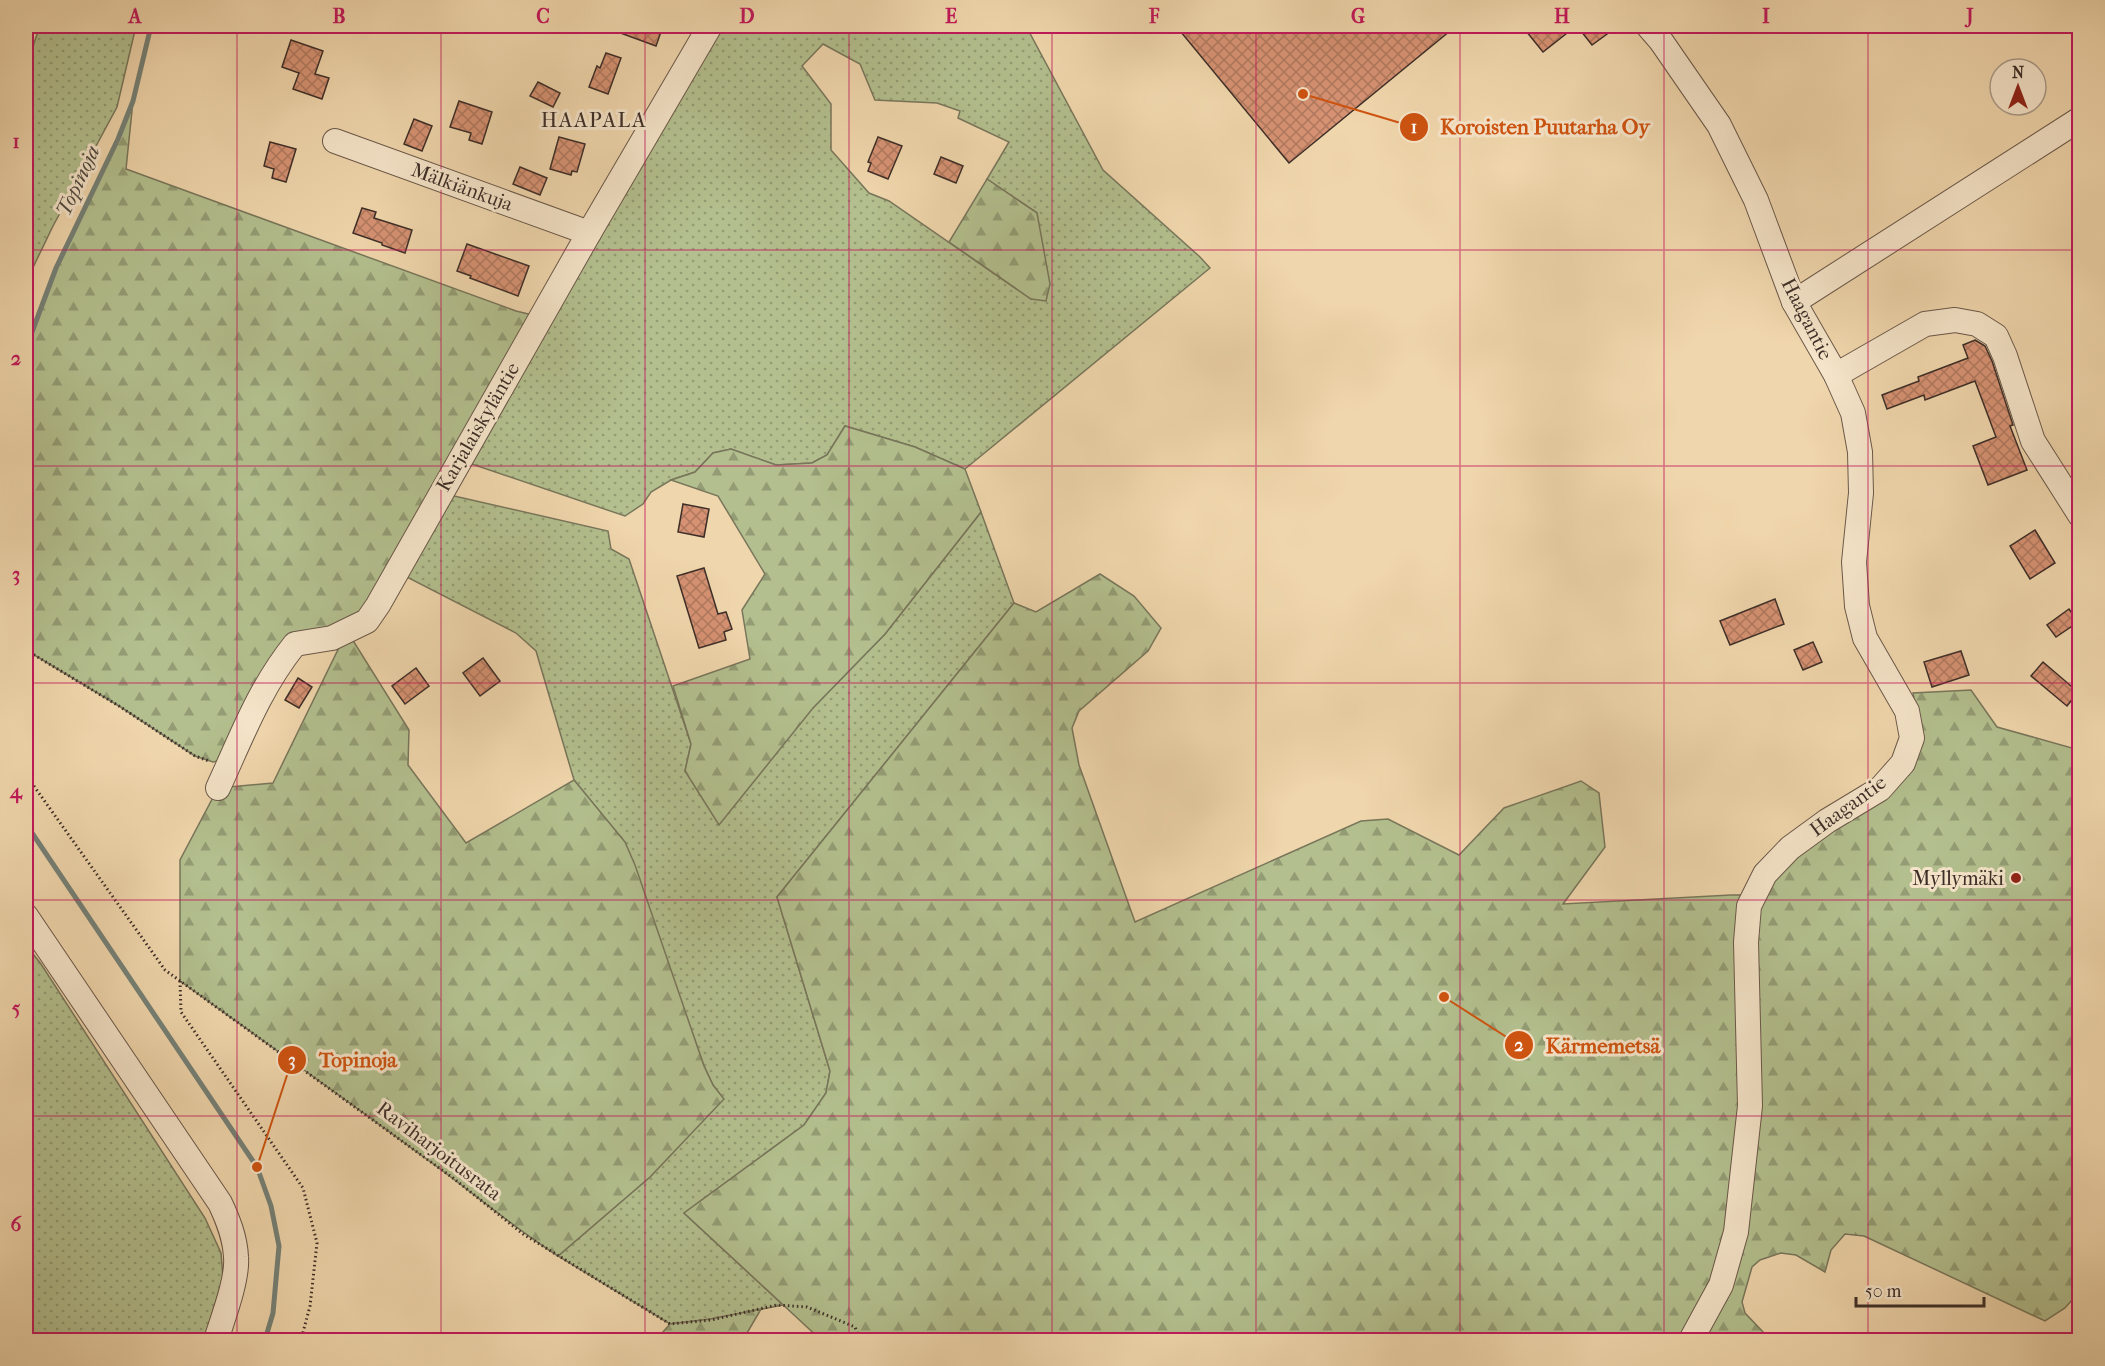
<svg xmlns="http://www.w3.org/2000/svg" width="2105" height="1366" viewBox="0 0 2105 1366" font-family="'IM FELL French Canon',serif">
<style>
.grass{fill:url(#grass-dots);stroke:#78765b;stroke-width:1.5;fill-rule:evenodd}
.forest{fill:url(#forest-firs);stroke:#78765b;stroke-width:1.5}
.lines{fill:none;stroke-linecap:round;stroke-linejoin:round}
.stream{stroke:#758177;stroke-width:5}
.building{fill:url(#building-cross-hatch);stroke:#3d2e28;stroke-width:1.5}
.minor-casing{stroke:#6a5849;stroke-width:26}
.path{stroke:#3d2e28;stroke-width:3;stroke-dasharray:1.5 3;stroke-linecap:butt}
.minor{stroke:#f5e4c9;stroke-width:24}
.grid{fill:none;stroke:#c2185b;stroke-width:1.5;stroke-opacity:0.55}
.poi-dot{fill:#8f2418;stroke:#f5e4c9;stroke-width:2}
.labels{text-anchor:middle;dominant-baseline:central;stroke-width:6;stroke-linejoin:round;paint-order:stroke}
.street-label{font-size:20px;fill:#3d2e28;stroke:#f5e4c9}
.poi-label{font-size:20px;fill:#3d2e28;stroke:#f5e4c9;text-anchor:end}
.neighbourhood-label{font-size:21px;letter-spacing:1.5px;fill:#3d2e28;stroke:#f5e4c9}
.water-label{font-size:21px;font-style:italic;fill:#504a42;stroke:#f5e4c9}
.leader{fill:none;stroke:#ce5310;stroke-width:2}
.callout-dot{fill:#ce5310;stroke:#f5e4c9;stroke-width:2}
.mark-label{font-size:18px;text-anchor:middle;font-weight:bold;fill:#fff}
.callout-label{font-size:21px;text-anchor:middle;font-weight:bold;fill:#ce5310;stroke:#f5e4c9;stroke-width:6;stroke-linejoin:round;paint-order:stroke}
.neatline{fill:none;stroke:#c2185b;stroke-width:2}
.grid-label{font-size:20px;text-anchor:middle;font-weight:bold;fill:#c2185b}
</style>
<defs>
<pattern id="grass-dots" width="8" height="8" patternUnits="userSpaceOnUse" patternTransform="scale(1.5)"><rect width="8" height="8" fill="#b3bf8e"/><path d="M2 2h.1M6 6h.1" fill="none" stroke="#939c74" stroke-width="1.8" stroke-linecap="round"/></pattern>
<pattern id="forest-firs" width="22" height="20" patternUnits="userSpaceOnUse" patternTransform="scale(1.5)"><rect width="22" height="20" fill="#b3bf8e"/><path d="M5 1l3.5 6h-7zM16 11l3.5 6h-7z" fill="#939c74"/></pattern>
<pattern id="building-cross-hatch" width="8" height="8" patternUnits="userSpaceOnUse" patternTransform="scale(1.5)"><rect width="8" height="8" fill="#d69273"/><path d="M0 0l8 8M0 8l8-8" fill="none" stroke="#af785e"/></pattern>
</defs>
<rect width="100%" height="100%" fill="#f0d6ac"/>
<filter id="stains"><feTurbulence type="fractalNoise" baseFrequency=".00333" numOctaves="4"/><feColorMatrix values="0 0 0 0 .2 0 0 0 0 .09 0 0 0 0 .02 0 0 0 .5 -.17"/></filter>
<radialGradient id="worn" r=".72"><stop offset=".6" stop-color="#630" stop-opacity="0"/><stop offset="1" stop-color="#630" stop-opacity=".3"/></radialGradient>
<g class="grass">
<polygon points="40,26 136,26 117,107 53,226 26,282 26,66"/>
<path d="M 710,26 L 1026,26 L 1103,170 L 1200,257 L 1210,268 L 965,469 L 915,447 L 845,426 L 827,455 L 812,463 L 776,465 L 731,449 L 713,453 L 695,472 L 671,480 L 651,492 L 643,504 L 625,516 L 460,460 ZM 823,44 L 860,64 L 875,100 L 937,103 L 960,111 L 958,118 L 1009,142 L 987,179 L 1037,213 L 1031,299 L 889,201 L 869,193 L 831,150 L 831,104 L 802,66 Z"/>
<polygon points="441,493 608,531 611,549 629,559 691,744 685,771 813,708 885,634 981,512 1014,603 777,897 830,1071 826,1093 804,1125 684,1213 783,1305 711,1319 670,1324 558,1256 650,1177 723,1099 713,1085 704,1066 625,843 574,780 536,651 516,633 397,572"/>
<polygon points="26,945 41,964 205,1218 221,1253 223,1278 204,1340 26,1340"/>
</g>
<g class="forest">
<path d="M 133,101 L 126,169 L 516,311 L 541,317 L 460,460 L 347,631 L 409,730 L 408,765 L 466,843 L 574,780 L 625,842 L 635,865 L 704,1066 L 713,1085 L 724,1099 L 650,1177 L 558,1256 C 511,1226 470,1190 425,1158 C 344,1098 262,1040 180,981 L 180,860 L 218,788 L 273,783 L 347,631 L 295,644 L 231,758 L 213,762 L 195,756 L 119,706 L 26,650 L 26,348 L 56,268 L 118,139 Z"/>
<polygon points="987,179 1037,213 1050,284 1046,301 1031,299 949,242"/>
<polygon points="845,426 915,447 965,469 981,512 885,634 813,708 719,825 685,771 691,744 673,686 750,659 742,610 765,574 718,496 671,480 695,472 713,453 731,449 776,465 812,463 827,455"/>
<polygon points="1100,574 1134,596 1161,628 1148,651 1079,711 1072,728 1079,765 1135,922 1361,821 1388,819 1459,855 1504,808 1581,781 1599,793 1605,847 1563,904 1731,895 1762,895 1773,879 1920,732 1913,693 1971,690 1997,727 2079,750 2079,1292 2065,1308 2045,1321 1864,1236 1845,1234 1831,1250 1825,1272 1796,1255 1781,1253 1760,1260 1752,1267 1742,1302 1745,1313 1767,1336 1768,1340 821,1340 684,1213 804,1125 826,1093 830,1071 777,897 1014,603 1036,612"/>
<polygon points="761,1309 743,1340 656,1340 670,1324 711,1319"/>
</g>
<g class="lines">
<g class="stream">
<polyline points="26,348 56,268 118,139 133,101 151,26"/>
<polyline points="26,824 257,1167 271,1206 279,1246 273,1313 265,1340"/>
</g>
</g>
<g class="building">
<polygon points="605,26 663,26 656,46 604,27"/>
<polygon points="1176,26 1456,26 1289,163"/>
<polygon points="1522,26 1576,26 1543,52"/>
<polygon points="1577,26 1618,26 1592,45"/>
<polygon points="291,40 323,51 315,74 329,78 322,99 293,89 299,73 282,67"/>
<polygon points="606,53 621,58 608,94 589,87 597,66 600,68"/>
<polygon points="538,82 560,93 553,107 530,96"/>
<polygon points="459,101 492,112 482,144 469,140 471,133 450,127"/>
<polygon points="414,119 432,126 422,151 404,144"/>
<polygon points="559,137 585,144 577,172 572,171 571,175 550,169"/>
<polygon points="878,137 902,146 888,179 868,171 871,163 868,162"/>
<polygon points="270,142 296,149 286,182 272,178 274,169 264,166"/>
<polygon points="941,157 963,166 956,183 934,174"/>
<polygon points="520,167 547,178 540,195 513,184"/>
<polygon points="362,208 376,212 374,218 412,230 405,253 382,245 382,243 353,233"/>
<polygon points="467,244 529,266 518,296 470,278 471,276 457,271"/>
<polygon points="1975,340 1985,346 1992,361 2013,425 2010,426 2027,470 1988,485 1973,446 1996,437 1975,381 1925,400 1924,395 1887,409 1882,395 1919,381 1918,377 1968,358 1963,345"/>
<polygon points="683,504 709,509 704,537 678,532"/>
<polygon points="2035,530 2055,563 2030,579 2010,546"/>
<polygon points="704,568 718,614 726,612 732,629 724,632 726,640 699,648 677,576"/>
<polygon points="1775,599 1784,624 1730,645 1720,621"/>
<polygon points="2069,609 2078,622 2056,637 2047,625"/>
<polygon points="1813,642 1822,662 1803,670 1794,650"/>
<polygon points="1961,651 1969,675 1932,687 1924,662"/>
<polygon points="483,658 500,681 480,696 463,673"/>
<polygon points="2043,662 2078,692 2067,706 2031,676"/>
<polygon points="416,668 429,686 405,704 392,686"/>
<polygon points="298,678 312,687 299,708 285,700"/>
</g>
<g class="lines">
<g class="minor-casing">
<g id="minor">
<polyline points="1648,26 1661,41 1719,125 1756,200 1794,302 1836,375 1853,413 1860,452 1861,493 1854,562 1857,606 1865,638 1907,711 1912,738 1903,763 1880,789 1827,821 1790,848 1765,874 1749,906 1746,942 1750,1106 1736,1232 1721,1285 1691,1340"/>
<polyline points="335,141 589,233"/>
<polyline points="1794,302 2080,119"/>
<polyline points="1836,375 1925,324 1955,320 1977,324 1996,336 2005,356 2033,441 2080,515"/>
<path d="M 218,788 C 242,736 259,689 295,644 L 332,638 L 367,621 L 378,605 L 589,233 L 710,26"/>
<path d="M 26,916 L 220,1203 C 228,1220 235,1237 236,1257 C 238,1279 223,1318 216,1340"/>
</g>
</g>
<g class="path">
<polyline points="26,28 26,26"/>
<polyline points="26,650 119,706 195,756 209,761"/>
<polyline points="26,775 165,970 453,1178 523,1234 670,1324 711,1320 777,1305 807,1307 855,1327 860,1340"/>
<polyline points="180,981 181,1012 303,1188 317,1243 310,1306 301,1340"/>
</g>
<use href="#minor" class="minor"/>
</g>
<path class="grid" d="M 237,26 L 237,1340M 441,26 L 441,1340M 645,26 L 645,1340M 849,26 L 849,1340M 1052,26 L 1052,1340M 1256,26 L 1256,1340M 1460,26 L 1460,1340M 1664,26 L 1664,1340M 1868,26 L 1868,1340M 26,250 L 2080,250M 26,466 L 2080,466M 26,683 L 2080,683M 26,900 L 2080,900M 26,1116 L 2080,1116"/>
<circle class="poi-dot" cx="2016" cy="878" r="6"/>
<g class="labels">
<g class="street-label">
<text transform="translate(462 187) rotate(20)">Mälkiänkuja</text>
<text transform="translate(1807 319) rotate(63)">Haagantie</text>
<text transform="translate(478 427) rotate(-60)">Karjalaiskyläntie</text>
<text transform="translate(1848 806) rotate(-36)">Haagantie</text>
<text transform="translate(439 1151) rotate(37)">Raviharjoitusrata</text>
</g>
<g class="poi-label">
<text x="2004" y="878">Myllymäki</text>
</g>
<g class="neighbourhood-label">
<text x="594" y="120">HAAPALA</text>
</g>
<g class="water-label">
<text transform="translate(78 181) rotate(-65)">Topinoja</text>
</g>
</g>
<path class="leader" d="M1303 94L1414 127M1444 997L1519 1045M257 1167L292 1060"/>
<g class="callout-dot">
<circle cx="1303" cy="94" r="6"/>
<circle cx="1444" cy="997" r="6"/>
<circle cx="257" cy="1167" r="6"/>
<circle cx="1414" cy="127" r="15"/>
<circle cx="1519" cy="1045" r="15"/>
<circle cx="292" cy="1060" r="15"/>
</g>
<g class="mark-label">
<text x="1414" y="133">1</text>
<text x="1519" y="1051">2</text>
<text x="292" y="1066">3</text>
</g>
<g class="callout-label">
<text x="1545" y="134">Koroisten Puutarha Oy</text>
<text x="1603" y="1053">Kärmemetsä</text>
<text x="358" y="1067">Topinoja</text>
</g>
<rect width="2105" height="1366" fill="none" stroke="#f0d6ac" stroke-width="66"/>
<g transform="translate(2018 87)"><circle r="28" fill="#f5e4c9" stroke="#ab9b89" stroke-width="1.5"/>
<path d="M0-4.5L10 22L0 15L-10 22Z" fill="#8f2418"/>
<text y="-9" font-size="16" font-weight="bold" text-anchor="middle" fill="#3d2e28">N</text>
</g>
<path d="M1856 1297v9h128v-9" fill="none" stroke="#3d2e28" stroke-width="3"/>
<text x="1865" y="1297" font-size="18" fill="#3d2e28" stroke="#f5e4c9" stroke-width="4.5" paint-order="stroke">50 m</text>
<rect x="33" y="33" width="2039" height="1300" class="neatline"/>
<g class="grid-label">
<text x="135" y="23">A</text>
<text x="339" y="23">B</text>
<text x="543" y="23">C</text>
<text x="747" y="23">D</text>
<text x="951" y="23">E</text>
<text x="1154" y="23">F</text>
<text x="1358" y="23">G</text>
<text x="1562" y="23">H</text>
<text x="1766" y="23">I</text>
<text x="1970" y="23">J</text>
<text x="16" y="148">1</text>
<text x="16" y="365">2</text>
<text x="16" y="581">3</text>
<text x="16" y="798">4</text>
<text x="16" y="1015">5</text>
<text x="16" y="1231">6</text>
</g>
<rect width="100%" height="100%" filter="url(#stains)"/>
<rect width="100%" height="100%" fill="url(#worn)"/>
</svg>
